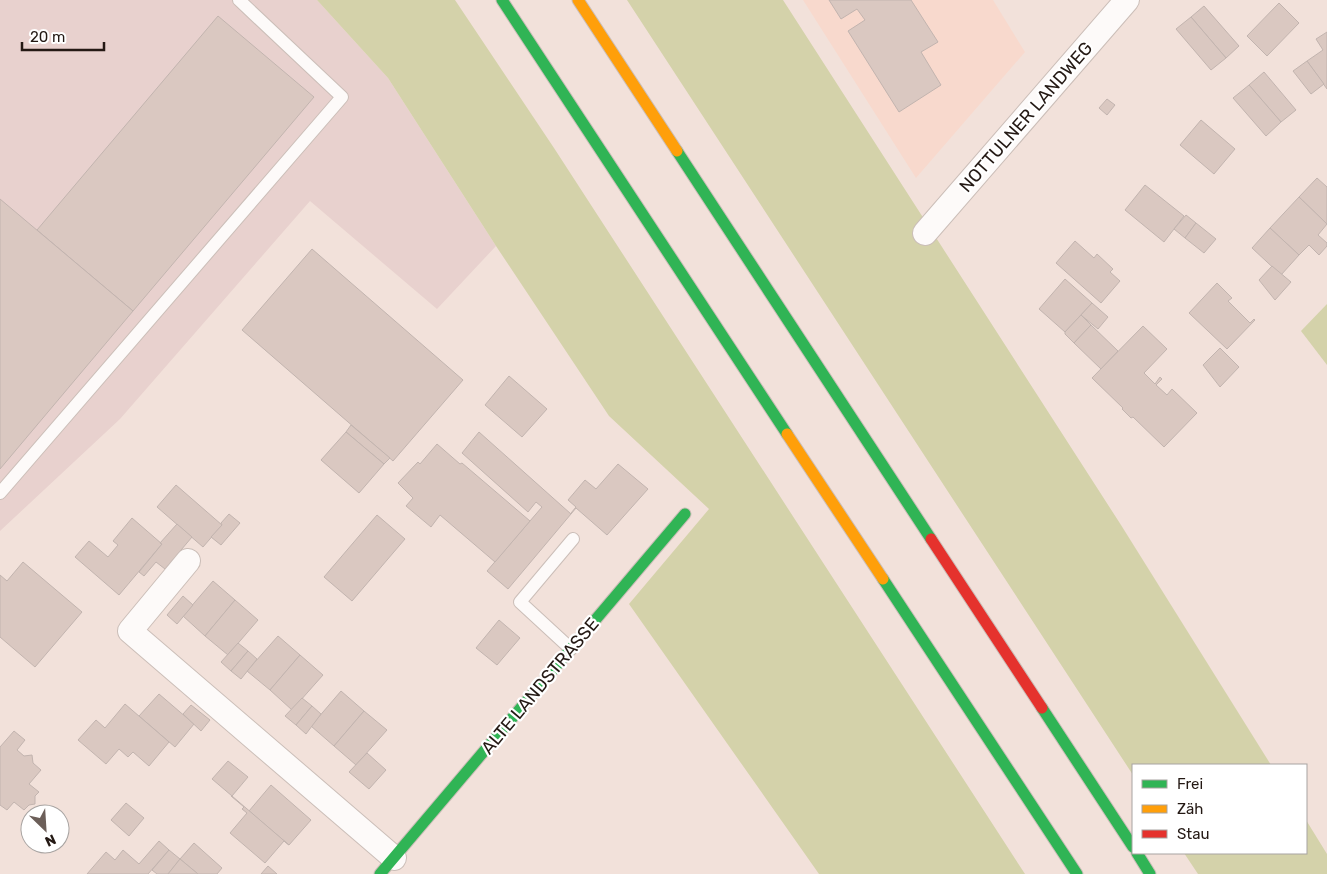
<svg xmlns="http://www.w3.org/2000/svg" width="1327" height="874" viewBox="0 0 1327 874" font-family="Rubik,sans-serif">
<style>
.industrial{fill:#e8d1ce}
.built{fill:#f8d9cd}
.green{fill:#d4d2aa}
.building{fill:#dac8c1;stroke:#c2b4af}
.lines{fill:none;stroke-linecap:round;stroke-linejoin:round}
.lane-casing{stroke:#cbbeb8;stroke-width:14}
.street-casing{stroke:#cbbeb8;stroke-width:26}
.fast-casing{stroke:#cbbeb8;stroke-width:13}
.slow-casing{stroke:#cbbeb8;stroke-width:13}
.jam-casing{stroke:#cbbeb8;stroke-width:13}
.lane{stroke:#fdfaf9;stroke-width:12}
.street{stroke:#fdfaf9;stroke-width:24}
.fast{stroke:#30b455;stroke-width:11}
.slow{stroke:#ff9f0a;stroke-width:11}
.jam{stroke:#e5322d;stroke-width:11}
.labels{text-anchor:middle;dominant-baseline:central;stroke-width:4.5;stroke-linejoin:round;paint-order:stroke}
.street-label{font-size:18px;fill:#241914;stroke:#fff}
</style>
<rect width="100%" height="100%" fill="#f2e1da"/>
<polygon class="industrial" points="0,0 317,0 388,78 496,246 437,309 310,201 120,419 0,531"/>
<polygon class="built" points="803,0 993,0 1025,52 916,178"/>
<g class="green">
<polygon points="317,0 455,0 554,148 1025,874 819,874 629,604 709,509 609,416 496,246 388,78"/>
<polygon points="627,0 783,0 1121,525 1271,765 1133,765 1133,775"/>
<polygon points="1327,304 1327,365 1301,331"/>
<polygon points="1306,820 1327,854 1327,874 1198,874 1184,853 1306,853"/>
</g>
<g class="building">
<polygon points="829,0 911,0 938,42 921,52 941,85 899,112 848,31 865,20 857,9 841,19"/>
<polygon points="1279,3 1299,23 1267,56 1247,36"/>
<polygon points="1204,6 1239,46 1226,58 1191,17"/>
<polygon points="218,16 314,97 133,311 37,230"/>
<polygon points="1191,17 1226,58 1211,70 1176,29"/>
<polygon points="1327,32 1327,89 1307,61 1323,50 1316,39"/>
<polygon points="1307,61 1324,84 1311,94 1293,71"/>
<polygon points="1264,72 1296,110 1281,122 1249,85"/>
<polygon points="1249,85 1281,122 1266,136 1233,98"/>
<polygon points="1107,99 1115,105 1107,115 1099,108"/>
<polygon points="1201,120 1235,149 1214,174 1180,145"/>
<polygon points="1317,178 1327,187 1327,224 1299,197"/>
<polygon points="1145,185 1184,216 1164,242 1125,210"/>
<polygon points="1299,197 1327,224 1318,235 1327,243 1327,246 1319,255 1309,245 1299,255 1270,228"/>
<polygon points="0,199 133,311 0,469"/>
<polygon points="1186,215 1196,223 1185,238 1174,229"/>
<polygon points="1196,223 1216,239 1204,253 1185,238"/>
<polygon points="1270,228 1299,255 1281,275 1252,248"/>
<polygon points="1075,241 1094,258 1097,254 1113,269 1110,272 1120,281 1101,303 1056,263"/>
<polygon points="312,249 463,380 393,461 242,330"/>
<polygon points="1272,266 1291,282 1275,300 1259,280"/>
<polygon points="1065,279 1092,303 1065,332 1039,309"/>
<polygon points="1217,283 1232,298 1228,301 1250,323 1254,319 1255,320 1227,349 1189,313"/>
<polygon points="1092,303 1108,317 1098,329 1081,315"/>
<polygon points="1081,315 1091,325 1074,343 1065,334 1065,332"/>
<polygon points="1091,325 1118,351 1101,369 1074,343"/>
<polygon points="1143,326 1167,349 1144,373 1155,384 1160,377 1162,379 1156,385 1167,395 1172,389 1197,413 1164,447 1133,417 1131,418 1122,409 1123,408 1092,378"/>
<polygon points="1220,348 1239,367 1220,387 1203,365"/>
<polygon points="509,376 547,409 522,437 485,405"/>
<polygon points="351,425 390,458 384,464 346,432"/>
<polygon points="346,432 384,464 359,493 321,460"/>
<polygon points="479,432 571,514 508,589 487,571 542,507 536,502 528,512 462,453"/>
<polygon points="437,444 460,464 462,463 530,521 495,562 440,515 431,527 406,506 413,498 398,483 418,462 420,464"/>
<polygon points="618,464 648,489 607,535 576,508 571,514 571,513 576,507 568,500 585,480 596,489"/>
<polygon points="176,485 222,525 203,547 157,507"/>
<polygon points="229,514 240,523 221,545 211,537 222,525 221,523"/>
<polygon points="377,515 405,539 352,601 324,577"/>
<polygon points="132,518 162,544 119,595 75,557 89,541 108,557 118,545 113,541"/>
<polygon points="177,524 192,537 165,569 156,562 144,576 139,572 162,544 160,543"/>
<polygon points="23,562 82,612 35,667 0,637 0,575 7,581"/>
<polygon points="213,581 235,600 205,636 183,616"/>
<polygon points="183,596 193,605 177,624 167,615"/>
<polygon points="235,600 258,620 228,655 205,636"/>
<polygon points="499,620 520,638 497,665 476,648"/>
<polygon points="278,636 300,655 270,690 247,671"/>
<polygon points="238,643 248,651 231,671 221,662"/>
<polygon points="248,651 257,659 241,679 231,671"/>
<polygon points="300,655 323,675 292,710 270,690"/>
<polygon points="341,691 364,711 334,746 311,726"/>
<polygon points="159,694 194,724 175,747 139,716"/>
<polygon points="302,698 312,706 296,725 285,716"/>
<polygon points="125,704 169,742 149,766 133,752 128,757 119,749 106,764 78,740 96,720 105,728"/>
<polygon points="191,705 210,720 201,731 183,714"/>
<polygon points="312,706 321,714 306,734 296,725"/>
<polygon points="364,711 387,730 356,765 334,746"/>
<polygon points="14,731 25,740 17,750 24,756 32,755 33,763 41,770 29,784 39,792 35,796 35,804 29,805 24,810 14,802 7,810 0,805 0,747"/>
<polygon points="367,753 386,770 369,789 349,772"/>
<polygon points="228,761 248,777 232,796 212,779"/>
<polygon points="271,785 311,820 289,845 249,811"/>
<polygon points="231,796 232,796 289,845 284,841 265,863 230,833 247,813 242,809 244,807"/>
<polygon points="126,803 144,818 129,836 111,820"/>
<polygon points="159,841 169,850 148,874 87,874 106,852 115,860 123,850 139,864"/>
<polygon points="194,843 222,868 217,874 198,874 180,859"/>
<polygon points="169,850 180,859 168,874 157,874 152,870"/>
<polygon points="180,859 198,874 168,874"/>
<polygon points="268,866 277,874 261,874"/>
</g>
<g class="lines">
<g class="lane-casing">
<g id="lane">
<polyline points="0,493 342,97 239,0"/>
<polyline points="571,649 520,602 573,539"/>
</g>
</g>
<g class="street-casing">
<g id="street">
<polyline points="925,233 1127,0"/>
<polyline points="188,561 130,631 394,858"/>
</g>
</g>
<g class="fast-casing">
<g id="fast">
<polyline points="502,0 787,434"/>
<polyline points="677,151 931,539"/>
<polyline points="883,579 1077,874"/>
<polyline points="1042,708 1133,847"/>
<polyline points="1137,853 1150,874"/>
<polyline points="380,874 685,514"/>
</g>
</g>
<g class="slow-casing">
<g id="slow">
<polyline points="578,0 677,151"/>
<polyline points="787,434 883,579"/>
</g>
</g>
<g class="jam-casing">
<polyline id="jam" points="931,539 1042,708"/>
</g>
<use href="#lane" class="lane"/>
<use href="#street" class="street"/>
<use href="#fast" class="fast"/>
<use href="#slow" class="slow"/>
<use href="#jam" class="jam"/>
</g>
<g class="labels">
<g class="street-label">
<text transform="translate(1026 117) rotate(-49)">NOTTULNER LANDWEG</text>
<text transform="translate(540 686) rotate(-50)">ALTE LANDSTRASSE</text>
</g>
</g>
<rect x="1132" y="764" width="175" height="90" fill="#ffffff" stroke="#a7a3a1"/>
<rect x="1142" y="780" width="25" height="8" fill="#30b455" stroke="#a7a3a1"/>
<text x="1177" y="789" font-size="15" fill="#241914">Frei</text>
<rect x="1142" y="805" width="25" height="8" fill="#ff9f0a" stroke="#a7a3a1"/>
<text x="1177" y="814" font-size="15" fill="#241914">Zäh</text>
<rect x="1142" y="830" width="25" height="8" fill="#e5322d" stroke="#a7a3a1"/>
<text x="1177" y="839" font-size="15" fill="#241914">Stau</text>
<g transform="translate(45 829) rotate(155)"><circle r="24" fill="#ffffff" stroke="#a7a3a1"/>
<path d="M0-4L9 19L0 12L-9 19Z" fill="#6c5f59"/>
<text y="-8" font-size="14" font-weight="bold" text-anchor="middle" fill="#241914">N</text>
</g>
<path d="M22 42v8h82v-8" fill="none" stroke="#241914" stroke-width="2.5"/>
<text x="30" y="42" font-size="15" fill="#241914" stroke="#ffffff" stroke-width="4" paint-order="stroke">20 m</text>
</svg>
